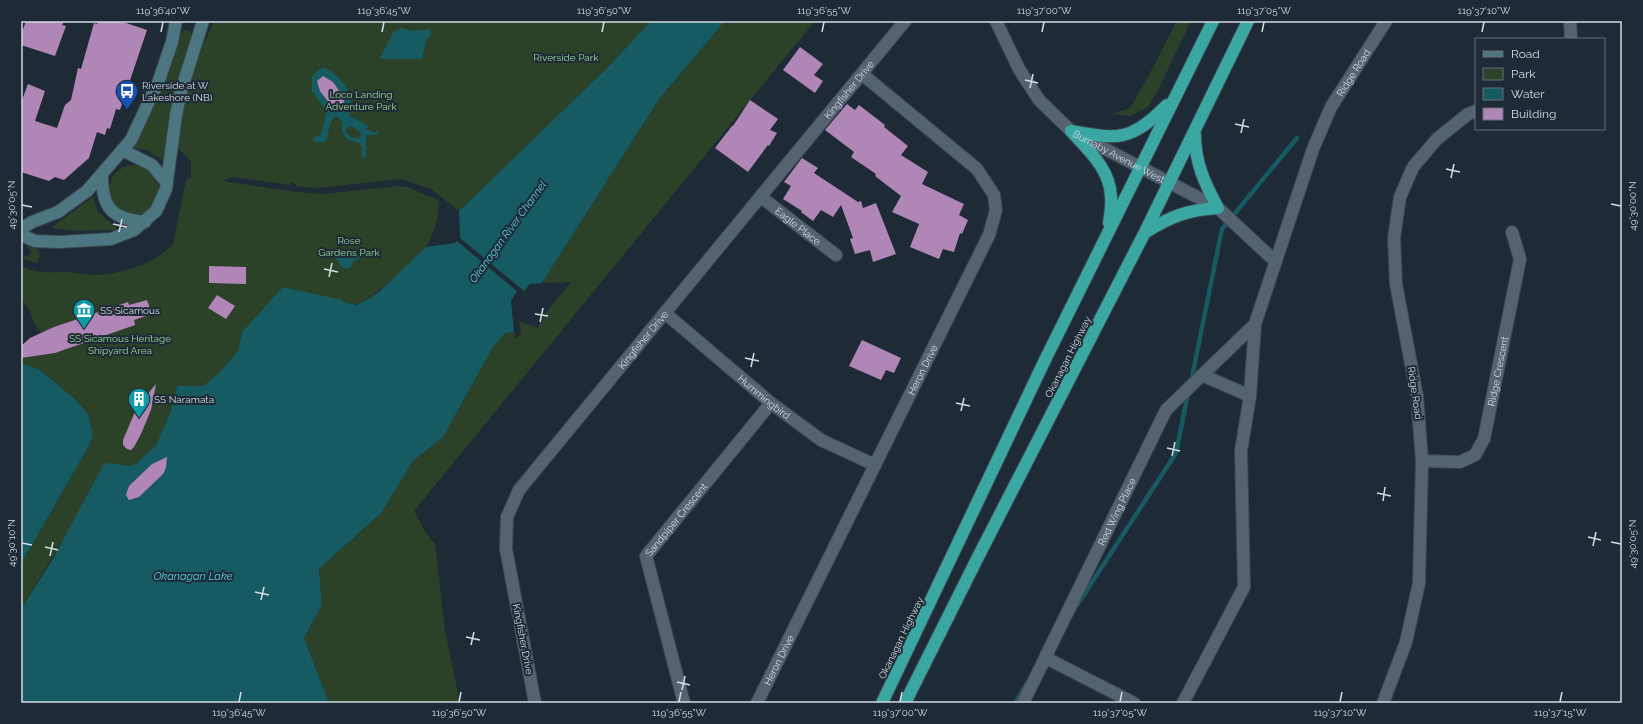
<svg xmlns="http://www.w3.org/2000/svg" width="1643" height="724" viewBox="0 0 1643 724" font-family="Raleway,sans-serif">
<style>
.green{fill:#2b4229}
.water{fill:#165a62;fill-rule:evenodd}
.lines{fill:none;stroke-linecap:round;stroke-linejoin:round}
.stream{stroke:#165a62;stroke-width:4.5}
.building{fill:#af86b5}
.street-casing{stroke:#3c4751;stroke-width:14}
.secondary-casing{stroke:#3c4751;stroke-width:14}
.highway-casing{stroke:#3c4751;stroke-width:14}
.street{stroke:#556371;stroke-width:12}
.secondary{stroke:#4d7780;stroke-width:12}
.highway{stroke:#3aa7a2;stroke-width:12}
.ticks{fill:none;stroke:#d4dce4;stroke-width:1.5}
.labels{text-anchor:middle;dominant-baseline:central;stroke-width:4;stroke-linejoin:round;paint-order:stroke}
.park-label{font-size:10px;fill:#98d794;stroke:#1e2a36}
.street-label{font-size:10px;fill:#d4dce4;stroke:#1e2a36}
.poi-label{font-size:10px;fill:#d4dce4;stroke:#1e2a36;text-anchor:start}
.water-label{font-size:11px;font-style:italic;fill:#59d7e7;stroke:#1e2a36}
.neatline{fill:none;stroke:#d4dce4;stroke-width:1.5}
.ticks-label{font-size:10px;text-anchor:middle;fill:#d4dce4}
</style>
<rect width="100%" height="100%" fill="#1e2a36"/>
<g class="green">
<path d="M 214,21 L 651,21 L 609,66 L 459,211 L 431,189 L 401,179 L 317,188 L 295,186 L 296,184 L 291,182 L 290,185 L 232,177 L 222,181 L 297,192 L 323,194 L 398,186 L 407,187 L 438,200 C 442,209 432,239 426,247 C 418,258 370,301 358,304 C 354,305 348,303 343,302 L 242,332 L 238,351 L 220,372 L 204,386 L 177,386 L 170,413 L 156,445 L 137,463 L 130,466 L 110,463 L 21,609 L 21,564 L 90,444 L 93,435 L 88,414 L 75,399 L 51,379 L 38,369 L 21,363 L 21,346 L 41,333 L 33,321 L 31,313 L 24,302 L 21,293 L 21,267 C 40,274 51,272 70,272 C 77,273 84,274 91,275 C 119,275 154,265 173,244 L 186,180 L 191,178 L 191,161 L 176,146 L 187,91 L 197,58 Z"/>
<path d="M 725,21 L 815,21 L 414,511 C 421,522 424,534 435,543 L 445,630 L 460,703 L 329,703 L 304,638 L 322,605 L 319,569 L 381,513 L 413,461 L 443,437 L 493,347 L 505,333 L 514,332 L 515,339 L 521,334 L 519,321 L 538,328 L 544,315 L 571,282 L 542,283 L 659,99 Z"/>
<polygon points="1177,21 1191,21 1159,88 1148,107 1130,116 1111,114 1130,108 1149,75"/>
<polygon points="185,30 190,31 192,35 171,112 164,161 146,150 132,148 158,92 180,34"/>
<circle cx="134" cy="190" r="25"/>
<polygon points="93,197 98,212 116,227 116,230 77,231 51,228"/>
<polygon points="28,246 36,248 40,254 37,263 23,259 24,256 29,257 32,251 27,248"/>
</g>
<g class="water">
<polygon points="651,21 725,21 659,99 542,283 530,284 524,291 460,238 459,211 609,66"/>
<path d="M 401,28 L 413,31 L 430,29 L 431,35 L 426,40 L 422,58 L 419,59 L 380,59 C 380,55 391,40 393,32 Z"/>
<path d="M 324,68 C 338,73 351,89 351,104 C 352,109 349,112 349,116 L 363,123 L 364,125 L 367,124 L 368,127 L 366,129 L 374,132 L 379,131 L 377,135 L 366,135 L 366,157 L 361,157 L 362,148 L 359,143 C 348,140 338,135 343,122 L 336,116 C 328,121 329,132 327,139 L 325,142 L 314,142 L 313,139 L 316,136 L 320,136 L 321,134 L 327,112 L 312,91 L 312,77 L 318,70 ZM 351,126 L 360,132 L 361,136 L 359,139 L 351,137 L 345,131 L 346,128 Z"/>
<polygon points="457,241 517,291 511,301 514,332 505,333 493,347 443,437 413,461 381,513 319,569 322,605 304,638 329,703 21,703 21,609 51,562 104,464 110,463 130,466 137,463 156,445 170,413 177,386 203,386 220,372 238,351 242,332 283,287 342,300 343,302 356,305 365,301 380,291 426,247 455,243"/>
<polygon points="359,251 363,257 353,262 349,269 343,268 334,257 338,253 349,255"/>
<polygon points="21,363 38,369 51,379 75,399 88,414 93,435 90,444 21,564"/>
</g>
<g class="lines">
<g class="stream">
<polyline points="1191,382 1222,229 1297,138"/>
<polyline points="1074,610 1176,453 1188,393"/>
<polyline points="1015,703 1027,683"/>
</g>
</g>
<g class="building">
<polygon points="26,21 64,21 62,25 66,26 55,56 21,45 21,35"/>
<polygon points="98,21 120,21 147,30 120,110 116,109 110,129 107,128 105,135 97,132 89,158 64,180 55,177 49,181 21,172 21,103 28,84 45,91 35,121 57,128 65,105 71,100 78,68 81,69 94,23 97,24"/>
<polygon points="800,47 823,64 814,75 823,81 815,93 783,70"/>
<polygon points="323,76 333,82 344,98 343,111 332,107 320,91 317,81"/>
<polygon points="750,100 778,119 770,130 777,133 769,146 768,145 748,172 715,148 732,126 733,126"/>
<polygon points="847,104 855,110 859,105 885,125 884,127 908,146 901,155 928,172 922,184 964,204 959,215 968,220 962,234 960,233 954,252 943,249 939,259 910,247 919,224 892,212 901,196 875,176 876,174 851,157 854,152 825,130"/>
<polygon points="802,158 818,168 814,173 858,202 861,201 863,208 876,203 896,254 873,262 870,250 855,254 850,239 853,238 841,205 833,217 821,210 813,221 801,212 802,211 783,199 791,186 784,182"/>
<polygon points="209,266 246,267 246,284 209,283"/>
<polygon points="217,295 235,306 226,319 208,308"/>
<polygon points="147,300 152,314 134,320 135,325 55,353 21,358 21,346 30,338 54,327 128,302 129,305"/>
<polygon points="862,340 901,358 894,373 886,370 881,380 849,366"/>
<polygon points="156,384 151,410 141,434 134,447 131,450 127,449 123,445 123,440 137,407"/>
<polygon points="167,457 166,468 163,474 139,497 129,500 126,495 129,486 152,464"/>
</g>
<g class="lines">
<g class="street-casing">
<g id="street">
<path id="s1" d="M 996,21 L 1019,69 L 1039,100 L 1071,131 L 1218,208 L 1275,261"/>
<polyline points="1570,21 1571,39"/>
<path id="s2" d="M 761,197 L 836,255"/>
<path id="s3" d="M 665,313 L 771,403 L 821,440 L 875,465"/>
<polyline points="1202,375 1250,396"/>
<path id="s4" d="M 1422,461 L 1460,462 L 1475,455 L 1484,439 L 1520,259 L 1512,232"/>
<polyline points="1046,658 1134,703"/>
<path id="s5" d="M 535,703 L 506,549 L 507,517 L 519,490 L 905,21"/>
<path id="s6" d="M 684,703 L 646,556 L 771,403"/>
<path id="s7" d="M 757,703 L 989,235 L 996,210 L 994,195 L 977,169 L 862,74"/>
<path id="s8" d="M 1023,703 L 1166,410 L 1255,324"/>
<path id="s9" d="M 1183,703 L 1244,587 L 1241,451 L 1250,396 L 1255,324 L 1313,149 L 1331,107 L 1386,21"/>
<polyline points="1383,703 1406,642 1419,583 1422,461 1417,396 1396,284 1394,238 1400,197 1413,167 1437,139 1468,114 1476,111"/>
</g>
</g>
<g class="secondary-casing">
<g id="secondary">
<polyline points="122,150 152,165 167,183"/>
<path d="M 102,176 C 102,209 113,219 145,222"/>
<polyline points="21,229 32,222 58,212 87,191 131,140 159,80 172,42 176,21"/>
<polyline points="21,235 35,241 59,242 111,239 134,230 156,211 166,189 176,115 182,88 203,21"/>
</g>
</g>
<g class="highway-casing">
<g id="highway">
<path d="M 1071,131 C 1119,140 1131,141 1167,105"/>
<path d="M 1071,131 C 1089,151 1110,169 1111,197 C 1112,205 1110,214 1109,223"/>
<path d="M 1146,232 C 1171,216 1188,210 1218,208 C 1205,184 1195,163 1195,135"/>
<polyline points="882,703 1044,362 1213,21"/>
<polyline points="905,703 978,557 1145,232 1248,21"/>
</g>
</g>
<use href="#street" class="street"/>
<use href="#secondary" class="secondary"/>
<use href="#highway" class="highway"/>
</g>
<path class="ticks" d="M 161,32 L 163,22M 382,32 L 384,22M 602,32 L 604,22M 822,32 L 824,22M 1042,32 L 1044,22M 1262,32 L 1264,22M 1482,32 L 1484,22M 1025,80 L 1038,83M 1030,88 L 1033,74M 1235,124 L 1249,127M 1241,133 L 1244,119M 1446,169 L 1460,172M 1451,178 L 1454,164M 1611,204 L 1621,206M 22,205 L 32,207M 113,224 L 127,227M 119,232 L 122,219M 324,269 L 338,272M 329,277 L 332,263M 535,314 L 548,316M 540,322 L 543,308M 745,358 L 759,361M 751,367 L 754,353M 956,403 L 970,406M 961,411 L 964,398M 1167,448 L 1180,451M 1172,456 L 1175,442M 1377,493 L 1391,496M 1383,501 L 1385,487M 1588,537 L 1601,540M 1611,542 L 1621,544M 22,543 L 32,545M 1593,546 L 1596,532M 45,547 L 58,550M 50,556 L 53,542M 255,592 L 269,595M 261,600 L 264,587M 466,637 L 480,640M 471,645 L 474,632M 677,682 L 690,685M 682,690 L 685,676M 239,702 L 241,692M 459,702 L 461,692M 679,702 L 681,692M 900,702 L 902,692M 1120,702 L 1122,692M 1340,702 L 1342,692M 1560,702 L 1562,692"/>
<defs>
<g id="bus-pin" transform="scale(1.15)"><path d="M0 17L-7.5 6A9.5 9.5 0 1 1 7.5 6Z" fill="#1a4fb4" stroke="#1e2a36"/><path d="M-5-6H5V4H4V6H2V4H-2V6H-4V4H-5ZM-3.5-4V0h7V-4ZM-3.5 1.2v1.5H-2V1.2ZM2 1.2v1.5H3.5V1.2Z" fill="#fff"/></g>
<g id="museum-pin" transform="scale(1.15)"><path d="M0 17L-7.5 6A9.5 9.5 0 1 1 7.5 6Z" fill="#0f9aa8" stroke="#1e2a36"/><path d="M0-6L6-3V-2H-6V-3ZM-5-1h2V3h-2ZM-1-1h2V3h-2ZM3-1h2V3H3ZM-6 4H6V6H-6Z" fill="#fff"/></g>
<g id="building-pin" transform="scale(1.15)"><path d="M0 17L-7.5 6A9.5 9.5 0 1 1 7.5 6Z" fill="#0f9aa8" stroke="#1e2a36"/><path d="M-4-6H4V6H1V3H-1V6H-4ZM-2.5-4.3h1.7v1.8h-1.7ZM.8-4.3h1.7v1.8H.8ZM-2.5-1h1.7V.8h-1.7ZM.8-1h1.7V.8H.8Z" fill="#fff"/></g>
</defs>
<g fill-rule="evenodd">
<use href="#bus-pin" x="127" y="91"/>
<use href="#museum-pin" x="84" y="310"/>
<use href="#building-pin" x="139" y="399"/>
</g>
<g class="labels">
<g class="park-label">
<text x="566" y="57">Riverside Park</text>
<text x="361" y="94">Loco Landing<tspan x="361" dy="12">Adventure Park</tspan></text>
<text x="349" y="240">Rose<tspan x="349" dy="12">Gardens Park</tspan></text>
<text x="120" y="338">SS Sicamous Heritage<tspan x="120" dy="12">Shipyard Area</tspan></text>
</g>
<g class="street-label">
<text stroke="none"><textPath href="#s9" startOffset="666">Ridge Road</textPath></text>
<text stroke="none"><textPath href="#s5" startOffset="737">Kingfisher Drive</textPath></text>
<text stroke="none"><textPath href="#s1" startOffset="189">Burnaby Avenue West</textPath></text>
<text stroke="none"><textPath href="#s2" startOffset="47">Eagle Place</textPath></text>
<text stroke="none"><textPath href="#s5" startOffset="413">Kingfisher Drive</textPath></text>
<text transform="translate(1068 357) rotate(-63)">Okanagan Highway</text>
<text stroke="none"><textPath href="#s7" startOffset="372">Heron Drive</textPath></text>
<text stroke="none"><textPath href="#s4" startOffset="142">Ridge Crescent</textPath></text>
<text transform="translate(1415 393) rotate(82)">Ridge Road</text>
<text stroke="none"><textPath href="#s3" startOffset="130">Hummingbird</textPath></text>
<text stroke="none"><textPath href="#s8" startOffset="213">Red Wing Place</textPath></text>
<text stroke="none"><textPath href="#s6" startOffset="199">Sandpiper Crescent</textPath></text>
<text transform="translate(901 638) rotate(-64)">Okanagan Highway</text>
<text transform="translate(523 639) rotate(79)">Kingfisher Drive</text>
<text stroke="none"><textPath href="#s7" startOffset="48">Heron Drive</textPath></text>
</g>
<g class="poi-label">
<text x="142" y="85">Riverside at W<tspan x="142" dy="12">Lakeshore (NB)</tspan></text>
<text x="100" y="310">SS Sicamous</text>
<text x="154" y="399">SS Naramata</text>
</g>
<g class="water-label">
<text transform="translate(508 232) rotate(-54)">Okanagan River Channel</text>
<text x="193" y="576">Okanagan Lake</text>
</g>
</g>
<rect width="1643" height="724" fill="none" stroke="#1e2a36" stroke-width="44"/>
<rect x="1475" y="38" width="130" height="92" fill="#1e2a36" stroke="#67717c"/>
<rect x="1483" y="51" width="20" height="6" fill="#4d7780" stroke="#67717c"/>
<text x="1511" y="58" font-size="12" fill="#d4dce4">Road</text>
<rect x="1483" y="68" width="20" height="12" fill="#2b4229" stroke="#67717c"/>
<text x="1511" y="78" font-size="12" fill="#d4dce4">Park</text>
<rect x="1483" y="88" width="20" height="12" fill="#165a62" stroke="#67717c"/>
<text x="1511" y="98" font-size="12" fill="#d4dce4">Water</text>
<rect x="1483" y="108" width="20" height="12" fill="#af86b5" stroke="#67717c"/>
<text x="1511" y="118" font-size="12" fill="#d4dce4">Building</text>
<rect x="22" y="22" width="1599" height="680" class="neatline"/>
<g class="ticks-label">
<text x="163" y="14">119°36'40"W</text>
<text x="384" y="14">119°36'45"W</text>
<text x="604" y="14">119°36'50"W</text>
<text x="824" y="14">119°36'55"W</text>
<text x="1044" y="14">119°37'00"W</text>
<text x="1264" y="14">119°37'05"W</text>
<text x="1484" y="14">119°37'10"W</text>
<text transform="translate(11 205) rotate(-90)" y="4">49°30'05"N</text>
<text transform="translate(1632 206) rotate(-90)" y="4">49°30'00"N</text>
<text transform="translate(11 543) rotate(-90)" y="4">49°30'10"N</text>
<text transform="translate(1632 544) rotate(-90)" y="4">49°30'05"N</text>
<text x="239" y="716">119°36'45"W</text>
<text x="459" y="716">119°36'50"W</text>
<text x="679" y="716">119°36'55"W</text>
<text x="900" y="716">119°37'00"W</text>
<text x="1120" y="716">119°37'05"W</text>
<text x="1340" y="716">119°37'10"W</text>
<text x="1560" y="716">119°37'15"W</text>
</g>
</svg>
